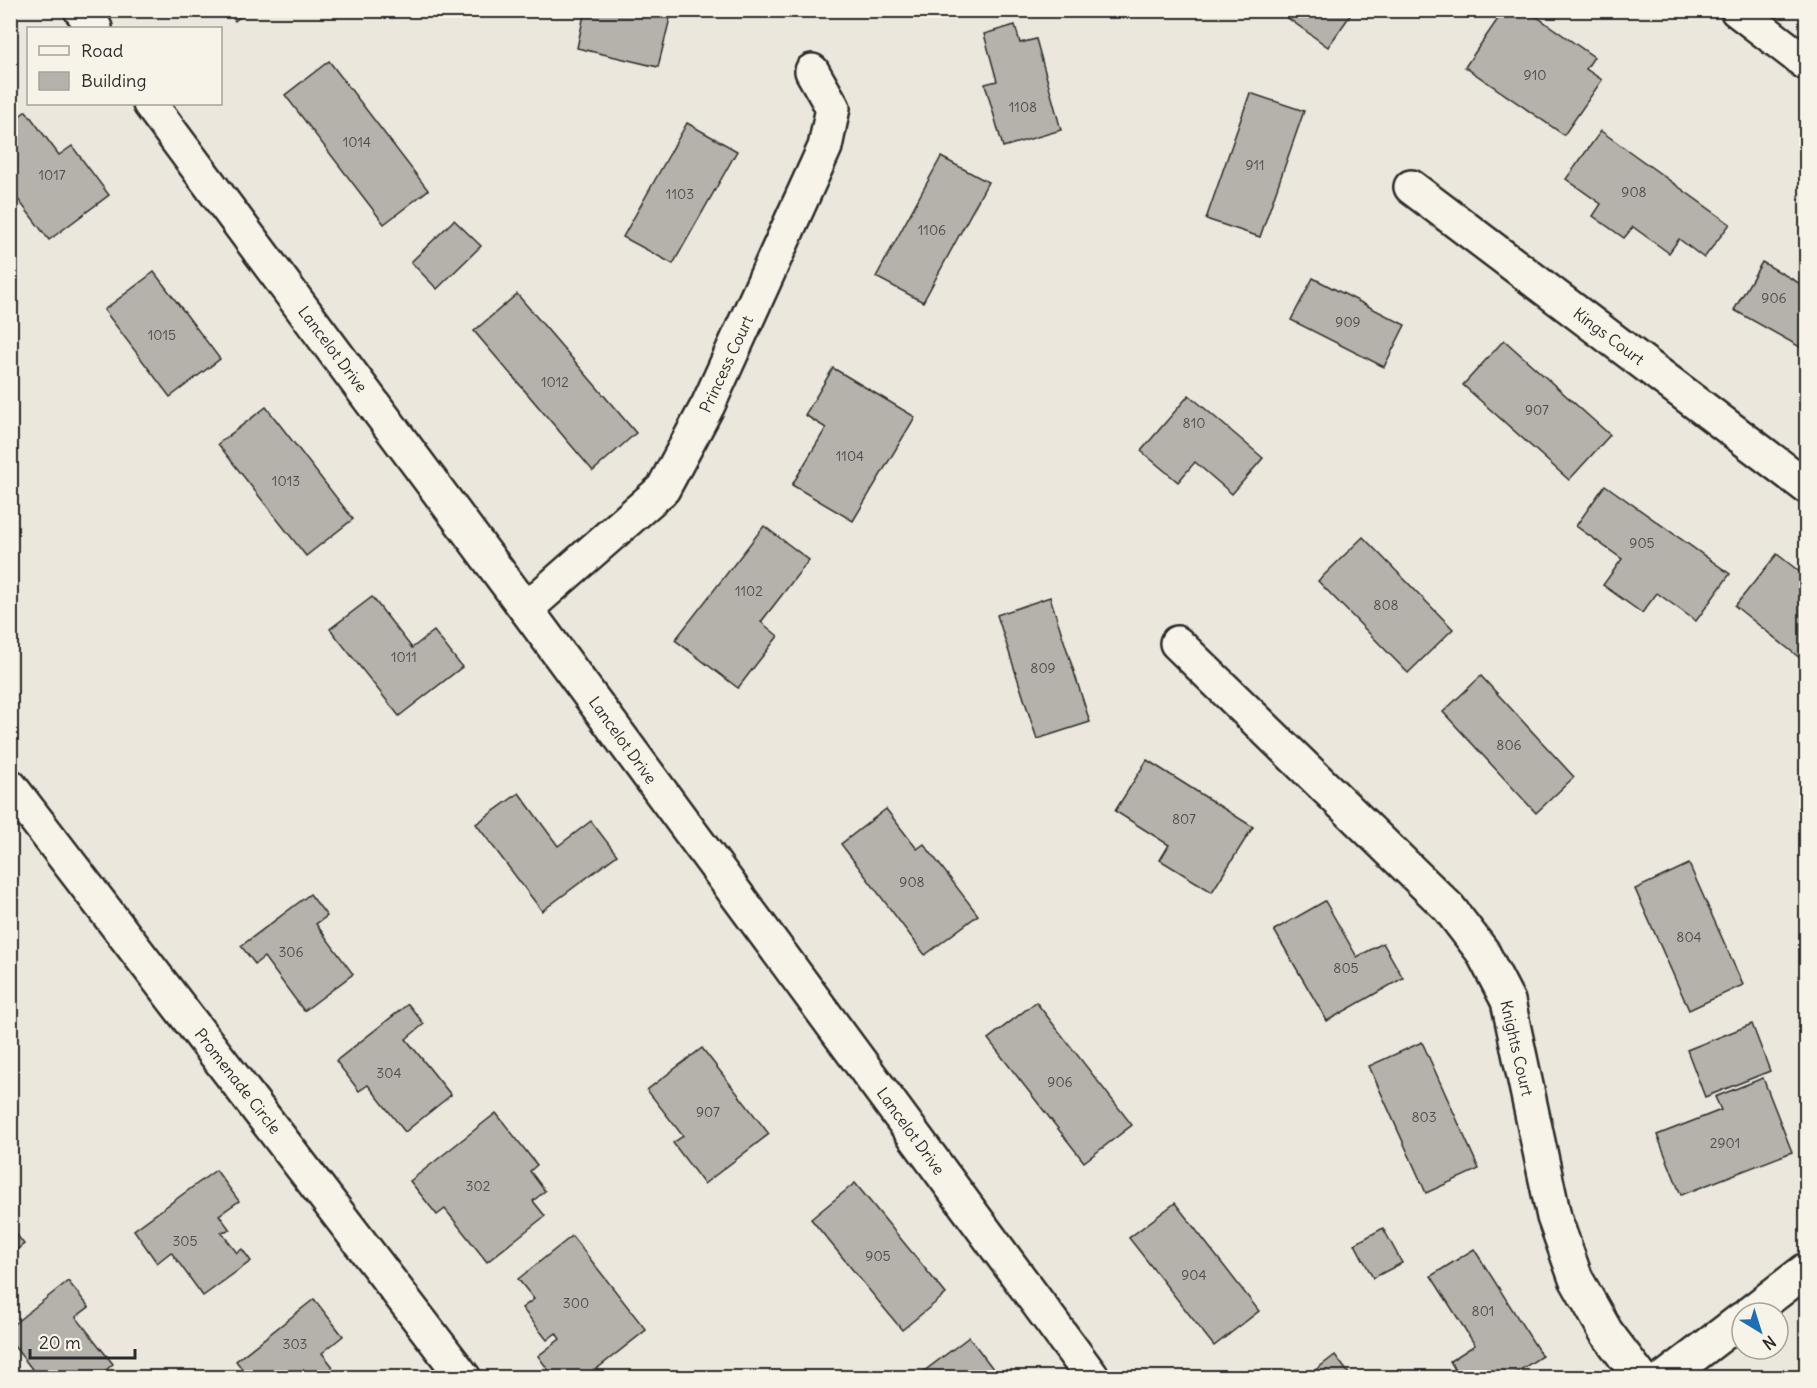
<svg xmlns="http://www.w3.org/2000/svg" width="1817" height="1388" viewBox="0 0 1817 1388" font-family="Delius,sans-serif">
<style>
.building{fill:#b5b2ab;stroke:#2b2b2b;stroke-width:1.5}
.lines{fill:none;stroke-linecap:round;stroke-linejoin:round}
.minor-casing{stroke:#2b2b2b;stroke-width:38}
.minor{stroke:#f7f3e8;stroke-width:33}
.labels{text-anchor:middle;dominant-baseline:central;stroke-width:4.5;stroke-linejoin:round;paint-order:stroke}
.number-label{font-size:14px;fill:#4e4d4b}
.street-label{font-size:16px;fill:#2b2b2b;stroke:#f7f3e8}
</style>
<rect width="100%" height="100%" fill="#ebe7dd"/>
<filter id="ink" filterUnits="userSpaceOnUse"><feTurbulence type="fractalNoise" baseFrequency=".0167" numOctaves="2"/><feDisplacementMap in="SourceGraphic" scale="12" xChannelSelector="R" yChannelSelector="G"/><feConvolveMatrix kernelMatrix="1 2 1 2 8 2 1 2 1" color-interpolation-filters="sRGB"/></filter>
<g filter="url(#ink)">
<g class="building">
<polygon points="227,10 248,10 235,21"/>
<polygon points="585,10 672,10 658,67 577,48"/>
<polygon points="1289,10 1354,10 1328,47 1285,16"/>
<polygon points="1504,10 1527,10 1594,57 1586,69 1602,80 1564,135 1465,67"/>
<polygon points="1015,25 1020,43 1036,39 1061,130 1003,147 985,84 997,81 984,34"/>
<polygon points="329,61 428,190 384,224 285,95"/>
<polygon points="1250,93 1304,111 1260,237 1206,219"/>
<polygon points="26,111 59,155 72,146 109,195 49,240 17,198 10,203 10,123"/>
<polygon points="687,123 737,151 673,264 623,237"/>
<polygon points="1601,131 1730,224 1704,258 1679,239 1669,253 1633,227 1624,238 1593,216 1601,204 1566,179"/>
<polygon points="941,157 988,182 923,302 876,277"/>
<polygon points="454,220 481,246 437,289 411,262"/>
<polygon points="1762,262 1806,287 1806,353 1802,348 1734,310"/>
<polygon points="154,272 220,359 170,397 104,310"/>
<polygon points="1313,278 1405,325 1384,367 1291,320"/>
<polygon points="517,294 636,433 593,471 474,331"/>
<polygon points="1504,340 1610,435 1569,480 1463,385"/>
<polygon points="833,368 915,417 853,521 792,485 826,428 805,415"/>
<polygon points="1189,395 1263,458 1232,494 1195,462 1178,482 1141,451"/>
<polygon points="266,407 353,519 306,556 218,444"/>
<polygon points="1605,485 1730,574 1696,621 1657,593 1642,613 1603,585 1622,559 1576,526"/>
<polygon points="764,526 809,560 761,622 778,636 738,688 675,640"/>
<polygon points="1363,537 1453,629 1408,673 1318,581"/>
<polygon points="1777,554 1800,572 1806,563 1806,663 1735,606"/>
<polygon points="372,597 412,648 434,631 462,667 399,716 330,629"/>
<polygon points="1050,597 1090,722 1037,739 997,615"/>
<polygon points="1481,676 1574,777 1536,813 1443,712"/>
<polygon points="1147,760 1253,827 1212,892 1160,860 1169,845 1115,811"/>
<polygon points="519,793 558,846 591,821 617,855 542,911 476,824"/>
<polygon points="886,809 917,849 924,844 978,915 925,955 841,844"/>
<polygon points="1689,864 1743,985 1689,1010 1635,889"/>
<polygon points="310,894 327,916 316,924 353,974 304,1011 264,957 255,964 241,946"/>
<polygon points="1325,901 1357,957 1383,943 1403,978 1327,1021 1274,930"/>
<polygon points="1036,1002 1132,1125 1084,1162 988,1039"/>
<polygon points="408,1004 424,1024 406,1039 451,1095 405,1132 368,1085 359,1091 336,1061"/>
<polygon points="1752,1024 1770,1071 1705,1097 1687,1050"/>
<polygon points="1422,1042 1479,1169 1426,1193 1369,1066"/>
<polygon points="702,1048 769,1134 704,1184 673,1143 683,1136 647,1090"/>
<polygon points="1763,1078 1792,1152 1681,1195 1657,1135 1721,1110 1715,1097"/>
<polygon points="496,1113 537,1165 530,1171 545,1191 533,1201 545,1216 487,1262 445,1209 437,1215 410,1181"/>
<polygon points="216,1170 239,1201 219,1215 230,1230 221,1232 237,1253 242,1249 251,1261 203,1296 171,1252 157,1263 134,1230"/>
<polygon points="855,1183 946,1294 902,1330 811,1219"/>
<polygon points="1175,1203 1259,1311 1214,1346 1129,1238"/>
<polygon points="10,1226 24,1244 10,1255"/>
<polygon points="1383,1228 1402,1263 1373,1278 1355,1244"/>
<polygon points="572,1236 646,1330 585,1378 554,1378 538,1356 560,1339 556,1333 547,1340 522,1308 534,1299 518,1279"/>
<polygon points="1474,1249 1542,1356 1508,1378 1460,1378 1450,1361 1475,1345 1431,1276"/>
<polygon points="68,1281 89,1307 76,1317 113,1364 97,1378 39,1378 10,1341 10,1327"/>
<polygon points="314,1299 343,1336 322,1353 333,1367 321,1378 249,1378 236,1361"/>
<polygon points="969,1337 1000,1378 927,1378 923,1372"/>
<polygon points="1335,1355 1352,1378 1305,1378"/>
</g>
<g class="lines">
<g class="minor-casing">
<g id="minor">
<polyline points="81,10 95,28"/>
<polyline points="1737,10 1806,63"/>
<polyline points="150,104 526,609 1093,1378"/>
<polyline points="1411,187 1806,486"/>
<polyline points="526,609 663,489 708,405 825,147 833,108 812,71"/>
<polyline points="1177,643 1449,908 1482,951 1508,1001 1554,1217 1576,1279 1606,1332 1641,1378"/>
<polyline points="10,786 464,1378"/>
<polyline points="1750,1313 1806,1270"/>
<polyline points="1665,1378 1742,1319"/>
</g>
</g>
<use href="#minor" class="minor"/>
</g>
</g>
<g class="labels">
<g class="number-label">
<text x="1535" y="75">910</text>
<text x="1023" y="107">1108</text>
<text x="357" y="142">1014</text>
<text x="1255" y="165">911</text>
<text x="52" y="175">1017</text>
<text x="1634" y="192">908</text>
<text x="680" y="194">1103</text>
<text x="932" y="230">1106</text>
<text x="1774" y="298">906</text>
<text x="1348" y="322">909</text>
<text x="162" y="335">1015</text>
<text x="555" y="382">1012</text>
<text x="1537" y="410">907</text>
<text x="1194" y="423">810</text>
<text x="850" y="456">1104</text>
<text x="286" y="481">1013</text>
<text x="1642" y="543">905</text>
<text x="749" y="591">1102</text>
<text x="1386" y="605">808</text>
<text x="404" y="657">1011</text>
<text x="1043" y="668">809</text>
<text x="1509" y="745">806</text>
<text x="1184" y="819">807</text>
<text x="912" y="882">908</text>
<text x="1689" y="937">804</text>
<text x="291" y="952">306</text>
<text x="1346" y="968">805</text>
<text x="389" y="1073">304</text>
<text x="1060" y="1082">906</text>
<text x="708" y="1112">907</text>
<text x="1424" y="1117">803</text>
<text x="1725" y="1143">2901</text>
<text x="478" y="1186">302</text>
<text x="185" y="1241">305</text>
<text x="878" y="1256">905</text>
<text x="1194" y="1275">904</text>
<text x="576" y="1303">300</text>
<text x="1483" y="1311">801</text>
<text x="295" y="1344">303</text>
</g>
<g class="street-label">
<text transform="translate(1609 336) rotate(37)">Kings Court</text>
<text transform="translate(333 349) rotate(53)">Lancelot Drive</text>
<text transform="translate(726 364) rotate(-65)">Princess Court</text>
<text transform="translate(623 740) rotate(54)">Lancelot Drive</text>
<text transform="translate(1517 1048) rotate(77)">Knights Court</text>
<text transform="translate(238 1081) rotate(52)">Promenade Circle</text>
<text transform="translate(911 1131) rotate(54)">Lancelot Drive</text>
</g>
</g>
<rect width="1817" height="1388" fill="none" stroke="#f7f3e8" stroke-width="36"/>
<rect x="18" y="18" width="1781" height="1352" fill="none" stroke="#2b2b2b" stroke-width="2" filter="url(#ink)"/>
<rect x="27" y="27" width="195" height="78" fill="#f7f3e8" stroke="#a5a39c" stroke-width="1.5"/>
<rect x="39" y="46" width="30" height="9" fill="#f7f3e8" stroke="#a5a39c" stroke-width="1.5"/>
<text x="81" y="57" font-size="18" fill="#2b2b2b">Road</text>
<rect x="39" y="72" width="30" height="18" fill="#b5b2ab" stroke="#a5a39c" stroke-width="1.5"/>
<text x="81" y="87" font-size="18" fill="#2b2b2b">Building</text>
<g transform="translate(1760 1331) rotate(142)"><circle r="28" fill="#f7f3e8" stroke="#a5a39c" stroke-width="1.5"/>
<path d="M0-4.5L10 22L0 15L-10 22Z" fill="#1f6fb2"/>
<text y="-9" font-size="16" font-weight="bold" text-anchor="middle" fill="#2b2b2b">N</text>
</g>
<path d="M30 1349v9h105v-9" fill="none" stroke="#2b2b2b" stroke-width="3"/>
<text x="39" y="1349" font-size="18" fill="#2b2b2b" stroke="#f7f3e8" stroke-width="4.5" paint-order="stroke">20 m</text>
</svg>
